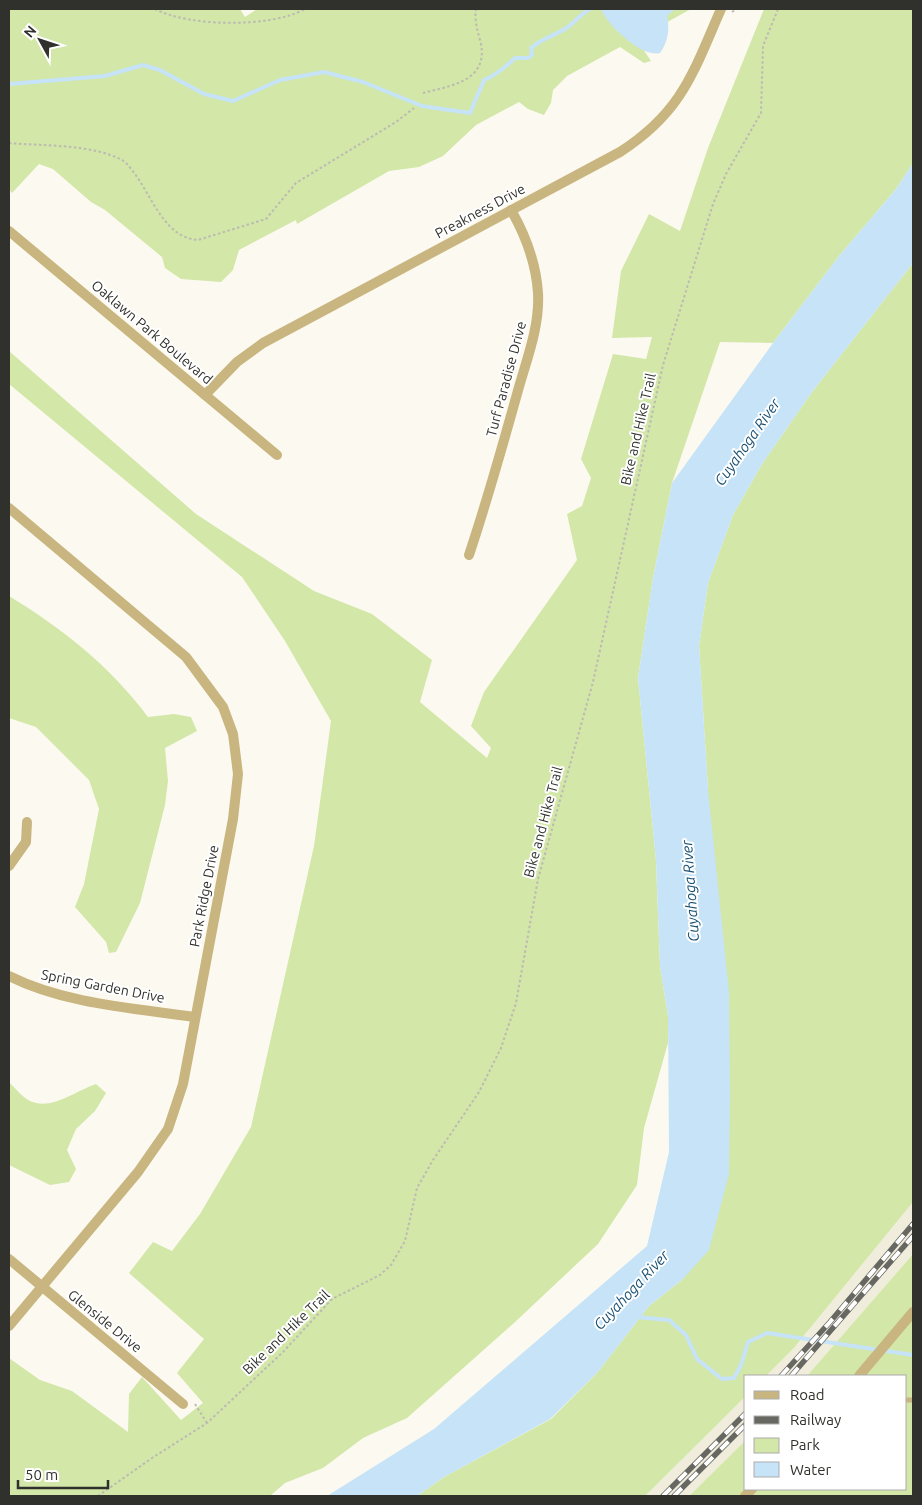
<svg xmlns="http://www.w3.org/2000/svg" width="922" height="1505" viewBox="0 0 922 1505" font-family="Ubuntu,sans-serif">
<style>
.built{fill:#f1eddc}
.green{fill:#d2e7a8}
.water{fill:#c6e3f8}
.lines{fill:none;stroke-linecap:round;stroke-linejoin:round}
.stream{stroke:#c6e3f8;stroke-width:4}
.path{stroke:#bcbab2;stroke-width:2;stroke-dasharray:2.5 2.5;stroke-linecap:butt}
.lane{stroke:#c9b57f;stroke-width:5}
.street{stroke:#c9b57f;stroke-width:10}
.rail-casing{stroke:#686862;stroke-width:5.5}
.rail{stroke:#fff;stroke-width:4;stroke-dasharray:11;stroke-linecap:butt}
.labels{text-anchor:middle;dominant-baseline:central;stroke-width:4;stroke-linejoin:round;paint-order:stroke}
.street-label{font-size:14px;fill:#30302c;stroke:#fff}
.water-label{font-size:15px;font-style:italic;fill:#195173;stroke:#fff}
</style>
<rect width="100%" height="100%" fill="#fcfaf0"/>
<g class="built">
<polygon points="913,1202 913,1254 807,1376 766,1376 793,1349"/>
<polygon points="746,1396 746,1440 689,1496 645,1496"/>
</g>
<g class="green">
<polygon points="9,9 240,9 245,17 257,9 691,9 631,42 643,49 651,61 644,63 620,47 567,76 553,90 551,103 544,115 528,109 519,102 476,125 443,156 419,167 389,171 297,224 296,220 239,250 233,270 221,282 181,279 165,268 162,257 105,210 91,202 53,169 39,164 12,193 9,189"/>
<polygon points="764,9 913,9 913,163 896,189 839,256 773,343 720,342 672,483 653,578 638,678 656,860 660,966 668,1016 668,1043 644,1128 637,1185 598,1244 514,1323 407,1418 363,1438 323,1468 285,1483 270,1496 9,1496 9,1358 40,1380 72,1391 128,1432 129,1394 142,1377 181,1420 203,1403 177,1373 204,1339 129,1273 153,1242 172,1251 200,1214 251,1127 314,846 331,721 285,641 242,577 9,384 9,351 196,514 314,591 372,614 432,660 420,702 487,758 491,748 471,726 484,692 577,560 567,514 582,506 591,478 581,459 613,354 646,359 652,337 612,338 621,271 649,214 680,231 708,148"/>
<polygon points="913,263 913,1202 793,1349 766,1376 746,1376 746,1396 645,1496 417,1496 444,1477 551,1419 597,1373 649,1306 683,1279 708,790 699,646 708,583 733,515 762,464 812,392"/>
<path d="M 9,596 C 63,629 110,666 148,717 L 174,714 L 191,717 L 197,731 L 165,748 L 168,781 L 165,805 L 140,903 L 116,952 L 109,953 L 106,942 L 75,907 L 84,884 L 99,809 L 89,780 L 36,727 L 9,718 Z"/>
<path d="M 9,1082 C 15,1088 22,1097 30,1101 C 51,1111 75,1091 96,1084 L 106,1093 L 95,1111 L 76,1129 L 67,1150 L 76,1169 L 69,1182 L 50,1185 L 9,1165 Z"/>
<polygon points="913,1254 913,1496 689,1496 746,1440 746,1489 906,1489 906,1376 807,1376"/>
</g>
<g class="water">
<path d="M 601,9 L 675,9 L 667,16 C 670,29 668,42 660,53 C 642,58 607,25 601,9 Z"/>
<polygon points="913,163 913,263 812,392 762,464 733,515 708,583 699,646 708,790 729,992 730,1094 729,1174 709,1250 683,1279 649,1306 597,1373 550,1419 444,1477 417,1496 327,1496 434,1429 647,1246 669,1152 668,1016 660,966 656,860 638,678 653,578 672,483 773,343 839,256 896,189"/>
</g>
<g class="lines">
<g class="stream">
<path d="M 9,84 L 105,76 L 143,65 L 160,70 L 204,94 L 233,101 L 280,80 L 324,72 L 363,82 L 422,106 L 470,113 L 484,80 C 493,77 508,65 515,58 L 528,58 L 532,55 L 531,48 C 541,39 553,36 565,29 C 575,23 580,14 590,9"/>
<polyline points="636,1317 669,1320 686,1335 697,1359 722,1379 734,1378 741,1365 748,1342 767,1333 913,1355"/>
</g>
<g class="path">
<path d="M 155,9 C 189,27 271,28 305,9"/>
<polyline points="732,12 737,9"/>
<path d="M 423,93 C 449,86 488,82 481,44 C 478,32 474,21 476,9"/>
<path d="M 9,143 C 43,146 92,144 122,160 C 127,163 131,169 135,174 C 152,197 165,238 198,240 L 266,219 L 296,183 L 396,122 L 414,108"/>
<polyline points="195,1404 207,1423"/>
<polyline points="98,1496 152,1458 207,1423 283,1352 332,1299 380,1275 391,1265 405,1241 417,1188 433,1160 479,1092 501,1048 516,1003 538,879 593,682 663,365 713,204 726,174 761,113 763,46 778,9"/>
</g>
<polyline class="lane" points="906,1400 913,1400"/>
<g class="street">
<polyline points="9,231 277,455"/>
<path d="M 205,395 L 237,362 L 263,343 L 620,152 C 682,112 693,73 721,9"/>
<polyline points="9,508 186,657 223,707 233,734 238,774 233,819 183,1084 168,1129 138,1172 9,1326"/>
<path d="M 469,555 C 487,501 502,448 517,394 C 526,361 540,327 538,293 C 536,263 526,236 511,210"/>
<polyline points="9,866 26,842 27,822"/>
<path d="M 9,976 C 65,1004 133,1008 194,1017"/>
<polyline points="9,1259 183,1404"/>
<polyline points="859,1376 913,1312"/>
<polyline points="745,1496 752,1489"/>
</g>
<g class="rail-casing">
<g id="rail">
<polyline points="781,1376 830,1322 913,1224"/>
<polyline points="791,1376 913,1236"/>
<polyline points="663,1496 746,1413"/>
<polyline points="674,1496 746,1424"/>
</g>
</g>
<use href="#rail" class="rail"/>
</g>
<g class="labels">
<g class="street-label">
<text transform="translate(480 211) rotate(-28)">Preakness Drive</text>
<text transform="translate(152 332) rotate(40)">Oaklawn Park Boulevard</text>
<text transform="translate(506 379) rotate(-75)">Turf Paradise Drive</text>
<text transform="translate(638 429) rotate(-77)">Bike and Hike Trail</text>
<text transform="translate(543 822) rotate(-75)">Bike and Hike Trail</text>
<text transform="translate(204 896) rotate(-79)">Park Ridge Drive</text>
<text transform="translate(103 986) rotate(11)">Spring Garden Drive</text>
<text transform="translate(105 1321) rotate(39)">Glenside Drive</text>
<text transform="translate(286 1332) rotate(-44)">Bike and Hike Trail</text>
</g>
<g class="water-label">
<text transform="translate(747 442) rotate(-55)">Cuyahoga River</text>
<text transform="translate(690 891) rotate(-94)">Cuyahoga River</text>
<text transform="translate(631 1290) rotate(-47)">Cuyahoga River</text>
</g>
</g>
<rect width="922" height="1505" fill="none" stroke="#30302c" stroke-width="20"/>
<rect x="744" y="1375" width="162" height="115" fill="#ffffff" stroke="#acacab"/>
<rect x="754" y="1391" width="25" height="8" fill="#c9b57f" stroke="#acacab"/>
<text x="790" y="1400" font-size="15" fill="#30302c">Road</text>
<rect x="754" y="1416" width="25" height="8" fill="#686862" stroke="#acacab"/>
<text x="790" y="1425" font-size="15" fill="#30302c">Railway</text>
<rect x="754" y="1438" width="25" height="15" fill="#d2e7a8" stroke="#acacab"/>
<text x="790" y="1450" font-size="15" fill="#30302c">Park</text>
<rect x="754" y="1462" width="25" height="15" fill="#c6e3f8" stroke="#acacab"/>
<text x="790" y="1475" font-size="15" fill="#30302c">Water</text>
<g transform="translate(40 40) rotate(310)" stroke="#ffffff" stroke-width="4" paint-order="stroke">
<path d="M0-4L9 19L0 12L-9 19Z" fill="#30302c"/>
<text y="-8" font-size="14" font-weight="bold" text-anchor="middle" fill="#30302c">N</text>
</g>
<path d="M18 1480v8h90v-8" fill="none" stroke="#30302c" stroke-width="2.5"/>
<text x="25" y="1480" font-size="15" fill="#30302c" stroke="#ffffff" stroke-width="4" paint-order="stroke">50 m</text>
</svg>
